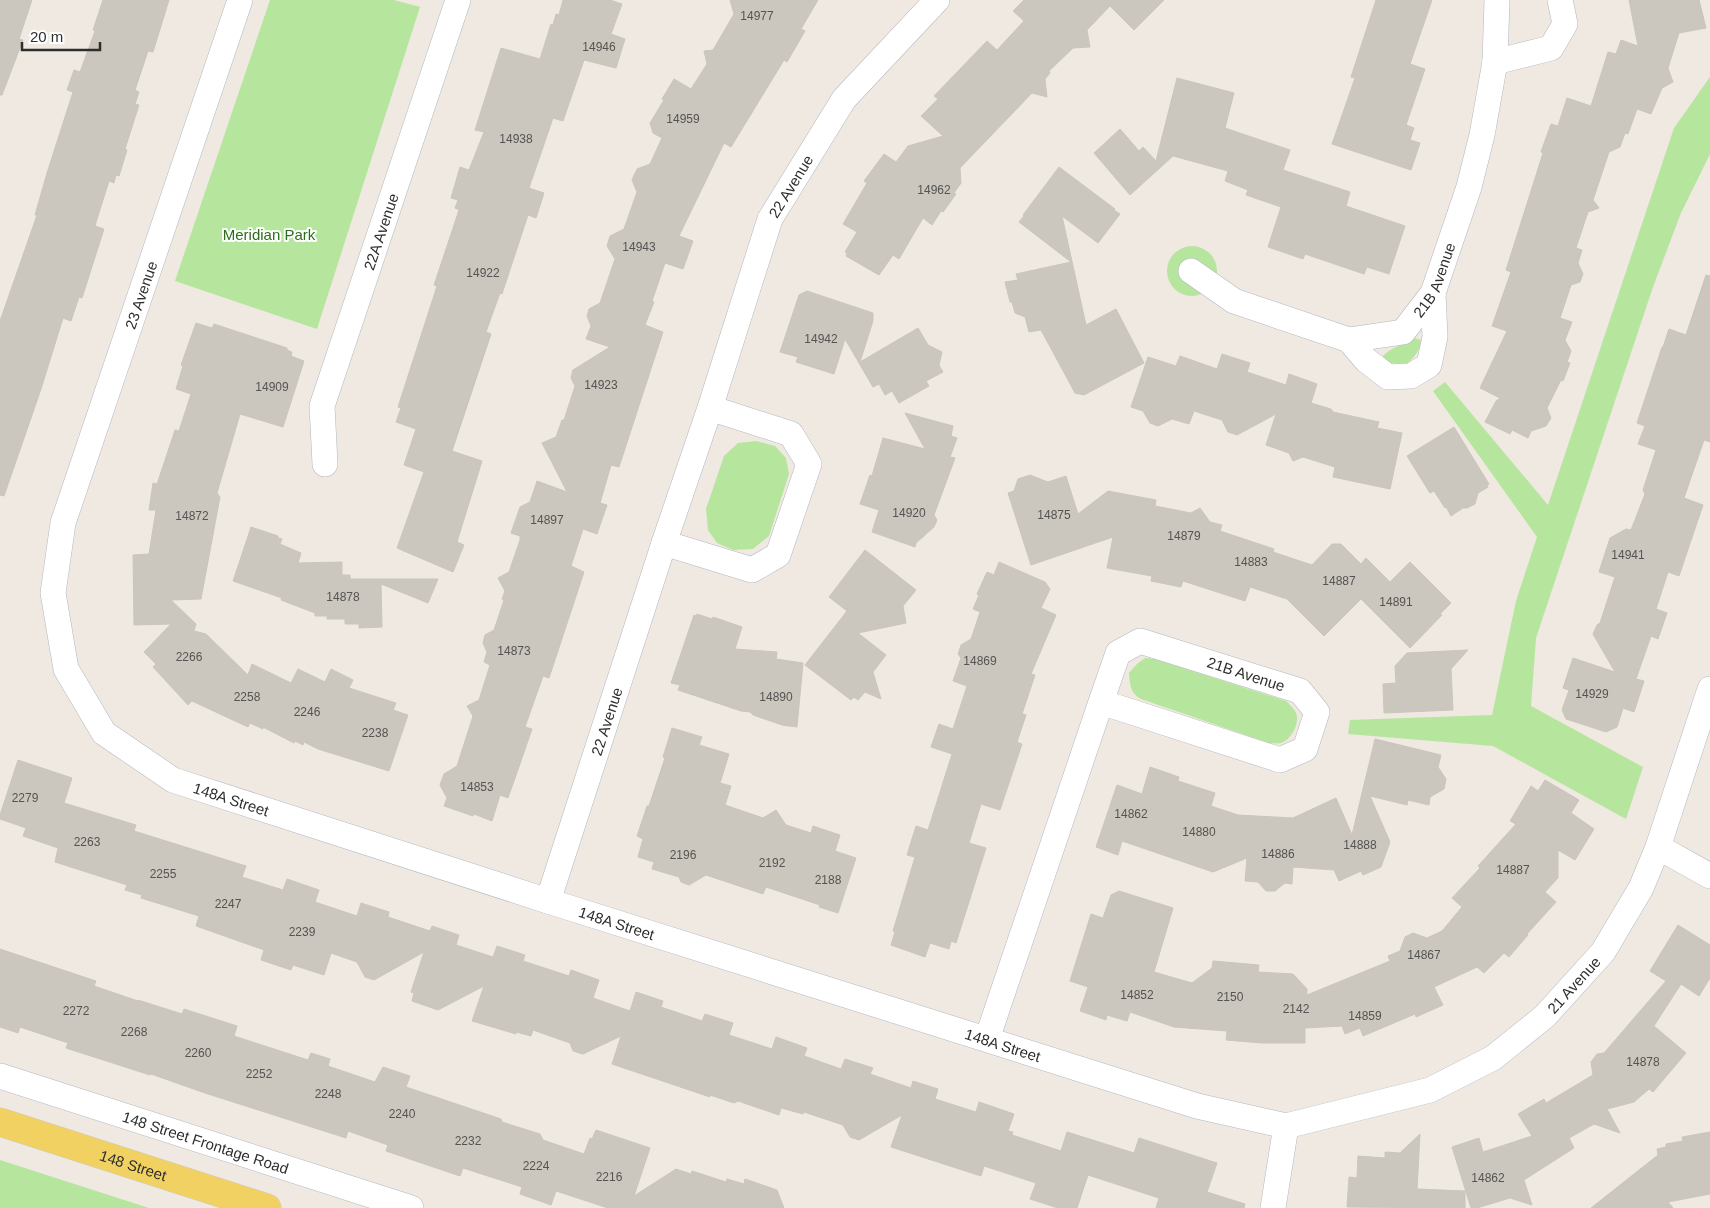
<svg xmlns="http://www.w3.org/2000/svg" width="1710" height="1208" viewBox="0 0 1710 1208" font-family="Arial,sans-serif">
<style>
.green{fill:#b6e59e}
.building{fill:#cbc7bf;stroke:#cbc5ba}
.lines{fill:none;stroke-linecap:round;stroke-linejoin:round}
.minor-casing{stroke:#b4b7c1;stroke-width:26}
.major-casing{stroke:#c9c9c9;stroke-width:29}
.minor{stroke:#fff;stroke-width:25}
.major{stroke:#f2d163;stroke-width:28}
.labels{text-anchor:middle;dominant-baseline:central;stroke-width:4;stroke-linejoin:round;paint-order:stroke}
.number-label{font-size:12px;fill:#555452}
.street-label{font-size:15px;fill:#2e2e2e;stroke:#fff}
.park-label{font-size:15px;fill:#2c6e1b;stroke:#fff}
</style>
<rect width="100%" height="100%" fill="#efe9e1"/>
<g class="green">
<polygon points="270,0 394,0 420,7 317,329 175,281"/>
<polygon points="1710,77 1710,154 1681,213 1653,287 1536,638 1531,706 1643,767 1626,819 1493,746 1348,734 1350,720 1492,715 1516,601 1537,537 1433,391 1445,382 1548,505 1674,128"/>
<circle cx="1192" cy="271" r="25"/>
<path d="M 1414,338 L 1421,340 C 1420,351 1415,356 1408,363 C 1398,363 1387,366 1383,356 C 1389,348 1406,344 1414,338 Z"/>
<polygon points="756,441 775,446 786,458 789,474 769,536 753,549 733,550 717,543 708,530 706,509 724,456 738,443"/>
<path d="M 1145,658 L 1155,659 L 1286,701 C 1290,705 1297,711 1297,717 C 1298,727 1290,740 1281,743 C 1277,744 1272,743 1269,743 L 1141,699 C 1130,693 1130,685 1129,673 L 1137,664 Z"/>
<polygon points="0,1160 149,1208 0,1208"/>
</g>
<g class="building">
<polygon points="0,0 32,0 19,39 23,40 2,95 0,95"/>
<polygon points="103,0 169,0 153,52 148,51 135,90 139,92 135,104 139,105 125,149 127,150 119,176 116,175 114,183 109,181 97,219 95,226 104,229 82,298 79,297 71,321 63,318 41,389 4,496 0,495 0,321 37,215 35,215 47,173 73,92 67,90 74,70 80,72 95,31 93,30"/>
<polygon points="563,0 610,0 622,4 611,34 625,39 616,68 584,60 563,121 553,118 529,188 544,193 536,218 528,215 502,294 500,293 486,332 491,334 452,451 482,461 457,542 464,545 453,572 397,548 424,472 404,465 416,429 396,422 401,408 398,407 437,286 434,285 459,210 455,208 458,200 451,198 460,167 469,170 484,132 475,130 501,48 540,59 551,24 553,25 556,14 559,15"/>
<polygon points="730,0 818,0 801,29 805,31 787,62 784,60 731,147 724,143 679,236 693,241 683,269 665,263 652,301 654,302 645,325 663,332 619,467 611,465 600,503 607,505 597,534 583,529 571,566 584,572 549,678 543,676 525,727 532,729 521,761 508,798 500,795 492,821 474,814 473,816 444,806 447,798 440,785 444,774 457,766 473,716 467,706 479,700 490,665 484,662 487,652 483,643 485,635 494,630 504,600 502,599 505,591 498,578 509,572 520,540 520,536 511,533 520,507 530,502 537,481 567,492 542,443 556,437 562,420 564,420 575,386 571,378 573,370 610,347 586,339 591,326 587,316 589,309 600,303 615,259 607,246 610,236 624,229 637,192 632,180 637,169 650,164 662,138 653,133 650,123 664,100 662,99 674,79 691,89 707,64 704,51 713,50 734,14"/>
<polygon points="1024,0 1164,0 1134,30 1110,6 1087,30 1090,47 1073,48 1049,71 1050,73 1045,79 1047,97 1032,93 960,168 961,183 954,193 956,194 943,212 941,211 932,225 923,218 899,259 893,255 879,275 846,256 847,253 845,252 857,232 843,224 867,183 864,181 884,154 896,162 908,146 943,136 921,116 938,99 934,96 987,41 997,50 1024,21 1013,11"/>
<polygon points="1376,0 1432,0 1410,64 1425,69 1406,125 1414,128 1410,140 1420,143 1411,170 1332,144 1355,78 1351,77"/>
<polygon points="1629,0 1699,0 1706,28 1679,33 1668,68 1673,82 1662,88 1651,114 1637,109 1628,134 1625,133 1620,147 1609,152 1593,200 1599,208 1588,212 1576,248 1582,250 1578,263 1583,274 1580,282 1571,285 1560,318 1572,322 1565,340 1571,351 1567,362 1570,363 1563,381 1561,380 1547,408 1551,418 1546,426 1531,431 1528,438 1512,430 1510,434 1485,422 1496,401 1500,398 1480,388 1507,331 1492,326 1511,272 1506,270 1543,153 1541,152 1551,124 1558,126 1567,98 1591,106 1608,52 1616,54 1621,40 1638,46"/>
<polygon points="1177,78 1234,93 1225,128 1290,150 1283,170 1350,192 1346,206 1405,226 1389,274 1367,267 1364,274 1305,254 1303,259 1268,247 1281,207 1246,195 1248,190 1225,181 1228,171 1173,156 1130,195 1094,153 1120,129 1139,151 1143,147 1156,161"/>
<polygon points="1059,167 1115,209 1114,210 1120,214 1098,243 1062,216 1086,325 1116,309 1144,363 1084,395 1075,393 1041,330 1029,332 1025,317 1015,313 1012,302 1010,302 1005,282 1018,280 1016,274 1071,262 1019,222 1024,216 1023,215"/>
<polygon points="1706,275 1710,276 1710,442 1704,440 1684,498 1703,505 1679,576 1668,572 1656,609 1667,613 1658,639 1651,636 1636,679 1644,681 1634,712 1623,708 1617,727 1606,732 1566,719 1562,710 1569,690 1563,688 1573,658 1615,672 1593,634 1597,625 1600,623 1615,577 1599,572 1610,538 1626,529 1631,530 1645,494 1643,490 1656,450 1638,444 1645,426 1637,423 1662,347 1663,347 1669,329 1686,335"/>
<polygon points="807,291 873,313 873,321 860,362 918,328 928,345 942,352 939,365 943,372 926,381 929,386 899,403 892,391 885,395 879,384 873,387 845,339 834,374 796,362 798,357 780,352 799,295"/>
<polygon points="196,323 212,328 214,324 287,348 287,350 292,352 291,356 304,361 283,427 240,414 217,493 220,497 201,599 171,600 196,624 194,631 206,634 248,675 252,664 291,683 298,669 325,682 331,669 353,680 349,688 396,703 393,710 408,715 389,771 318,749 304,742 303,745 295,741 294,743 263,727 263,729 250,723 248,727 192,701 188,705 153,667 156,664 144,652 171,624 134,625 133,555 149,554 156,510 149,510 153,483 157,484 175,430 179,431 191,394 176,389 183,366 181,365"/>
<polygon points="1222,354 1250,363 1247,372 1286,385 1289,374 1317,384 1311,403 1331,409 1333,412 1379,422 1377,428 1402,433 1390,489 1333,477 1335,467 1303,457 1293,461 1289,453 1266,445 1276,414 1237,435 1228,432 1222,420 1194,411 1189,424 1172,419 1158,426 1150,423 1143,411 1131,407 1148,357 1176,366 1180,356 1217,369"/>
<polygon points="905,413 953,426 951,436 957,438 950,457 955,458 934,515 937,520 934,527 916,543 915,547 872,532 879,510 860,504 870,475 872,476 883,438 925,449"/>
<polygon points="1454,427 1489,484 1487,485 1488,487 1478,493 1475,504 1467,508 1463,508 1451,516 1446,507 1445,508 1434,491 1430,493 1407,456"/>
<polygon points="1030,475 1048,482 1066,476 1078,514 1108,491 1156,500 1155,506 1191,513 1200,508 1210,522 1222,525 1220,531 1274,549 1273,552 1312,565 1332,544 1341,544 1361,564 1366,558 1390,582 1410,562 1451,603 1440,614 1442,615 1410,648 1361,599 1324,636 1287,599 1250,587 1245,601 1183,581 1181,587 1151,581 1152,576 1107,568 1113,537 1031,565 1008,493 1014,491 1018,479"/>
<polygon points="251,527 278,536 278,538 282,539 280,544 301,553 298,563 342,562 342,575 350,575 350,579 438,579 428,603 381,584 382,627 359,628 359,624 345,624 345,619 327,619 327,616 315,616 315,613 281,600 282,598 233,581"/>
<polygon points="865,550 916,590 903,606 906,623 858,633 886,655 873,672 881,699 865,692 858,700 854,697 851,700 805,665 847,611 829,597"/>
<polygon points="999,562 1045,582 1050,589 1041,608 1056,615 1031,674 1035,675 1022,714 1026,715 1017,742 1022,744 1000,810 981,804 969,843 986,848 956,943 951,941 949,949 930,943 925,957 891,945 895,932 893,931 915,857 907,855 916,826 928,830 952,754 931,747 939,724 953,729 967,686 953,681 961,658 958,654 961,645 971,639 980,612 973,609 979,595 977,594 987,572 994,575"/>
<polygon points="697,614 712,619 713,617 742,627 735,649 777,652 776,659 803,663 797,727 782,725 753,715 750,712 741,711 678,690 680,685 671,683 694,615 696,616"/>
<polygon points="1468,650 1451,669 1453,710 1384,713 1383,684 1396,683 1395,666 1407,653"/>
<polygon points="672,728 702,737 699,745 729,754 720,783 731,786 725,805 763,818 776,810 786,825 811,833 813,826 840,835 835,851 856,858 838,913 819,907 820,905 766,887 763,894 706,875 689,885 681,882 679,877 652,869 654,862 638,857 643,839 637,836 647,806 649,806 665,758 663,757"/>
<polygon points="1375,739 1441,755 1438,767 1446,779 1444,789 1430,797 1429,805 1408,800 1407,805 1370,796 1390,842 1381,867 1363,875 1361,871 1339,881 1334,870 1293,867 1292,884 1285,883 1275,891 1266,891 1258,882 1245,881 1247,858 1213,872 1122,841 1118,855 1096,847 1117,785 1142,794 1150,767 1179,777 1178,781 1215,793 1211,806 1238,815 1293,818 1336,798 1352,835"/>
<polygon points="18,760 72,778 64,803 136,825 134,831 246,866 242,877 283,890 287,879 319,890 315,902 357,916 361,903 389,912 388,917 430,931 432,926 459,935 456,945 493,957 497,946 525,955 523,961 569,976 571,970 599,980 593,998 630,1011 636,992 663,1001 661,1007 702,1021 705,1014 733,1023 729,1035 772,1049 776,1037 807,1048 804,1056 841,1069 845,1059 873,1068 870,1074 911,1088 913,1081 938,1089 935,1099 976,1112 979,1102 1014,1114 1008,1131 1013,1132 1012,1135 1061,1151 1067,1132 1134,1153 1139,1138 1217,1163 1207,1192 1245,1204 1244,1208 1156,1208 1159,1198 1088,1175 1077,1208 1058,1208 1030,1199 1036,1183 984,1166 981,1176 891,1147 902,1115 859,1140 850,1137 843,1125 804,1112 803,1114 781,1108 779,1115 738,1101 734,1103 710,1095 710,1097 612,1064 621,1036 583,1054 573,1051 570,1043 533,1030 531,1036 516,1032 516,1034 472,1021 484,986 438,1010 412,1001 414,993 411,992 424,952 374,980 365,977 357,962 331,953 324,975 293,965 291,970 261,960 264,950 196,926 199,916 141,898 142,895 125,890 127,885 55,862 58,848 23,836 26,828 0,819 0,815"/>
<polygon points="1545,780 1579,800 1571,813 1594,829 1575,860 1558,850 1558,878 1545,892 1556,902 1527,934 1528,935 1509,957 1504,953 1484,973 1477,967 1434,987 1443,1005 1416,1017 1415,1014 1363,1036 1360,1028 1345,1034 1342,1026 1305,1028 1305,1043 1262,1043 1226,1040 1227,1031 1174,1027 1130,1012 1127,1021 1107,1015 1106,1020 1080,1011 1088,987 1070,981 1091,914 1103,918 1111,895 1119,891 1173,908 1154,972 1192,983 1212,968 1213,961 1259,965 1258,972 1293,974 1307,989 1307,995 1390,961 1388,956 1400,951 1405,937 1413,933 1427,938 1442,931 1462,907 1452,898 1480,868 1478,866 1516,824 1510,821 1531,786 1538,791"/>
<polygon points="1678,925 1710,945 1710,978 1699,996 1681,984 1654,1026 1686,1053 1653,1092 1649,1089 1634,1102 1607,1109 1620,1133 1594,1124 1569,1138 1574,1148 1524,1180 1532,1205 1510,1198 1477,1208 1471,1208 1452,1147 1479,1138 1483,1152 1532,1136 1518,1114 1544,1099 1546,1103 1593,1075 1591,1062 1597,1054 1604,1053 1666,981 1650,971"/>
<polygon points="0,949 96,981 94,986 138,1001 138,1000 182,1014 184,1009 237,1026 234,1036 308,1060 311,1053 330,1059 328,1066 375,1082 383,1067 410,1076 406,1087 501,1119 502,1122 540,1134 543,1140 584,1154 590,1138 592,1139 596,1130 650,1148 634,1196 676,1169 691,1174 692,1171 726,1182 727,1179 744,1184 745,1179 777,1190 784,1208 608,1208 556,1191 551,1205 520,1194 522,1187 463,1168 460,1176 386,1151 388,1145 348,1131 346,1138 205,1093 151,1074 150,1075 66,1048 68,1043 20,1027 18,1033 0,1027"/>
<polygon points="1710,1132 1710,1194 1668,1202 1673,1208 1591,1208 1658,1155 1657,1149 1666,1147 1666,1144 1683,1141 1682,1137"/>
<polygon points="1420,1134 1417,1189 1465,1191 1465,1208 1347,1207 1349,1177 1357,1178 1358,1156 1385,1158 1385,1152 1400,1153"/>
</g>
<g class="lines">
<g class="minor-casing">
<g id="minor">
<path id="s1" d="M 240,0 L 63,523 L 53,593 L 66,669 L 104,733 L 173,780 L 548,901 L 1197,1106 L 1286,1126 L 1430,1090 L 1493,1058 L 1545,1016 L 1603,952 L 1641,888 L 1658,847 L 1710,689"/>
<polyline points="1495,62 1551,48 1565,24 1560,0"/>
<path id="s2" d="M 1191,271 L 1234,301 L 1349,340 L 1403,332 L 1433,293 L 1469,187 L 1482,135 L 1495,62 L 1497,0"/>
<polyline points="1349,340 1366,360 1388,377 1411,376 1429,365 1435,337 1433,293"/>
<path id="s3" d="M 325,464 L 322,406 L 458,0"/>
<polyline points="664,543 752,570 778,555 809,464 791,434 710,408"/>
<polyline points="1658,847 1710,876"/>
<path id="s4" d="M 548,901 L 664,543 L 710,408 L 770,219 L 844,99 L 937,0"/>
<polyline points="987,1039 1101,702 1280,760 1305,749 1317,712 1300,691 1140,641 1118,653 1101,702"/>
<path id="s5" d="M 0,1076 L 411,1208"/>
<polyline points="1273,1208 1286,1126"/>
</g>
</g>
<g class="major-casing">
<g id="major">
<path id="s6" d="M 0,1122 L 267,1208"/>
</g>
</g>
<use href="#minor" class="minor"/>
<use href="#major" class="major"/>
</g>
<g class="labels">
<g class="number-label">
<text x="757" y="16">14977</text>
<text x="599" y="47">14946</text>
<text x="683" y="119">14959</text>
<text x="516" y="139">14938</text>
<text x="934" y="190">14962</text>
<text x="639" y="247">14943</text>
<text x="483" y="273">14922</text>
<text x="821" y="339">14942</text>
<text x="601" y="385">14923</text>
<text x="272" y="387">14909</text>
<text x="909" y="513">14920</text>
<text x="1054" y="515">14875</text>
<text x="192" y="516">14872</text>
<text x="547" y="520">14897</text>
<text x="1184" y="536">14879</text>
<text x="1628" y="555">14941</text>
<text x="1251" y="562">14883</text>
<text x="1339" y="581">14887</text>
<text x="343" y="597">14878</text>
<text x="1396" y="602">14891</text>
<text x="514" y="651">14873</text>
<text x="189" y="657">2266</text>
<text x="980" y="661">14869</text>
<text x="1592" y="694">14929</text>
<text x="247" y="697">2258</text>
<text x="776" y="697">14890</text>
<text x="307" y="712">2246</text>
<text x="375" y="733">2238</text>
<text x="477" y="787">14853</text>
<text x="25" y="798">2279</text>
<text x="1131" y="814">14862</text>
<text x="1199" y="832">14880</text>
<text x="87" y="842">2263</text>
<text x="1360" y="845">14888</text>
<text x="1278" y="854">14886</text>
<text x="683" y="855">2196</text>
<text x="772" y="863">2192</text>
<text x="1513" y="870">14887</text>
<text x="163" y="874">2255</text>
<text x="828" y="880">2188</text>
<text x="228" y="904">2247</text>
<text x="302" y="932">2239</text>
<text x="1424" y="955">14867</text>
<text x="1137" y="995">14852</text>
<text x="1230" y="997">2150</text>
<text x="1296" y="1009">2142</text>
<text x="76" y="1011">2272</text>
<text x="1365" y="1016">14859</text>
<text x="134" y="1032">2268</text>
<text x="198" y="1053">2260</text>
<text x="1643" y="1062">14878</text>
<text x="259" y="1074">2252</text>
<text x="328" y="1094">2248</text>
<text x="402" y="1114">2240</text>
<text x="468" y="1141">2232</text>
<text x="536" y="1166">2224</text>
<text x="609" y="1177">2216</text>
<text x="1488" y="1178">14862</text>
</g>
<g class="street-label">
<text stroke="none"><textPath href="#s4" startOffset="756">22 Avenue</textPath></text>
<text stroke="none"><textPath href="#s3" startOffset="242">22A Avenue</textPath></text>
<text stroke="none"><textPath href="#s2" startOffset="290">21B Avenue</textPath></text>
<text transform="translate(141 295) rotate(-71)">23 Avenue</text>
<text transform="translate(1246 674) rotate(18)">21B Avenue</text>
<text stroke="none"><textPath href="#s4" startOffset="189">22 Avenue</textPath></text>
<text stroke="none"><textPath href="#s1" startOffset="919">148A Street</textPath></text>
<text stroke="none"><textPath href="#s1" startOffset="1324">148A Street</textPath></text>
<text stroke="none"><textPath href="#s1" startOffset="2352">21 Avenue</textPath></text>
<text stroke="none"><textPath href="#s1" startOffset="1729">148A Street</textPath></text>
<text stroke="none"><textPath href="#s5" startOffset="216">148 Street Frontage Road</textPath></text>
<text stroke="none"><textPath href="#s6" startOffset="140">148 Street</textPath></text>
</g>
<g class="park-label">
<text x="269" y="234">Meridian Park</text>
</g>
</g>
<path d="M22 42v8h78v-8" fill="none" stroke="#2e2e2e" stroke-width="2.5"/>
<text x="30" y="42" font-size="15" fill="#2e2e2e" stroke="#ffffff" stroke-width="4" paint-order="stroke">20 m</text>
</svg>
